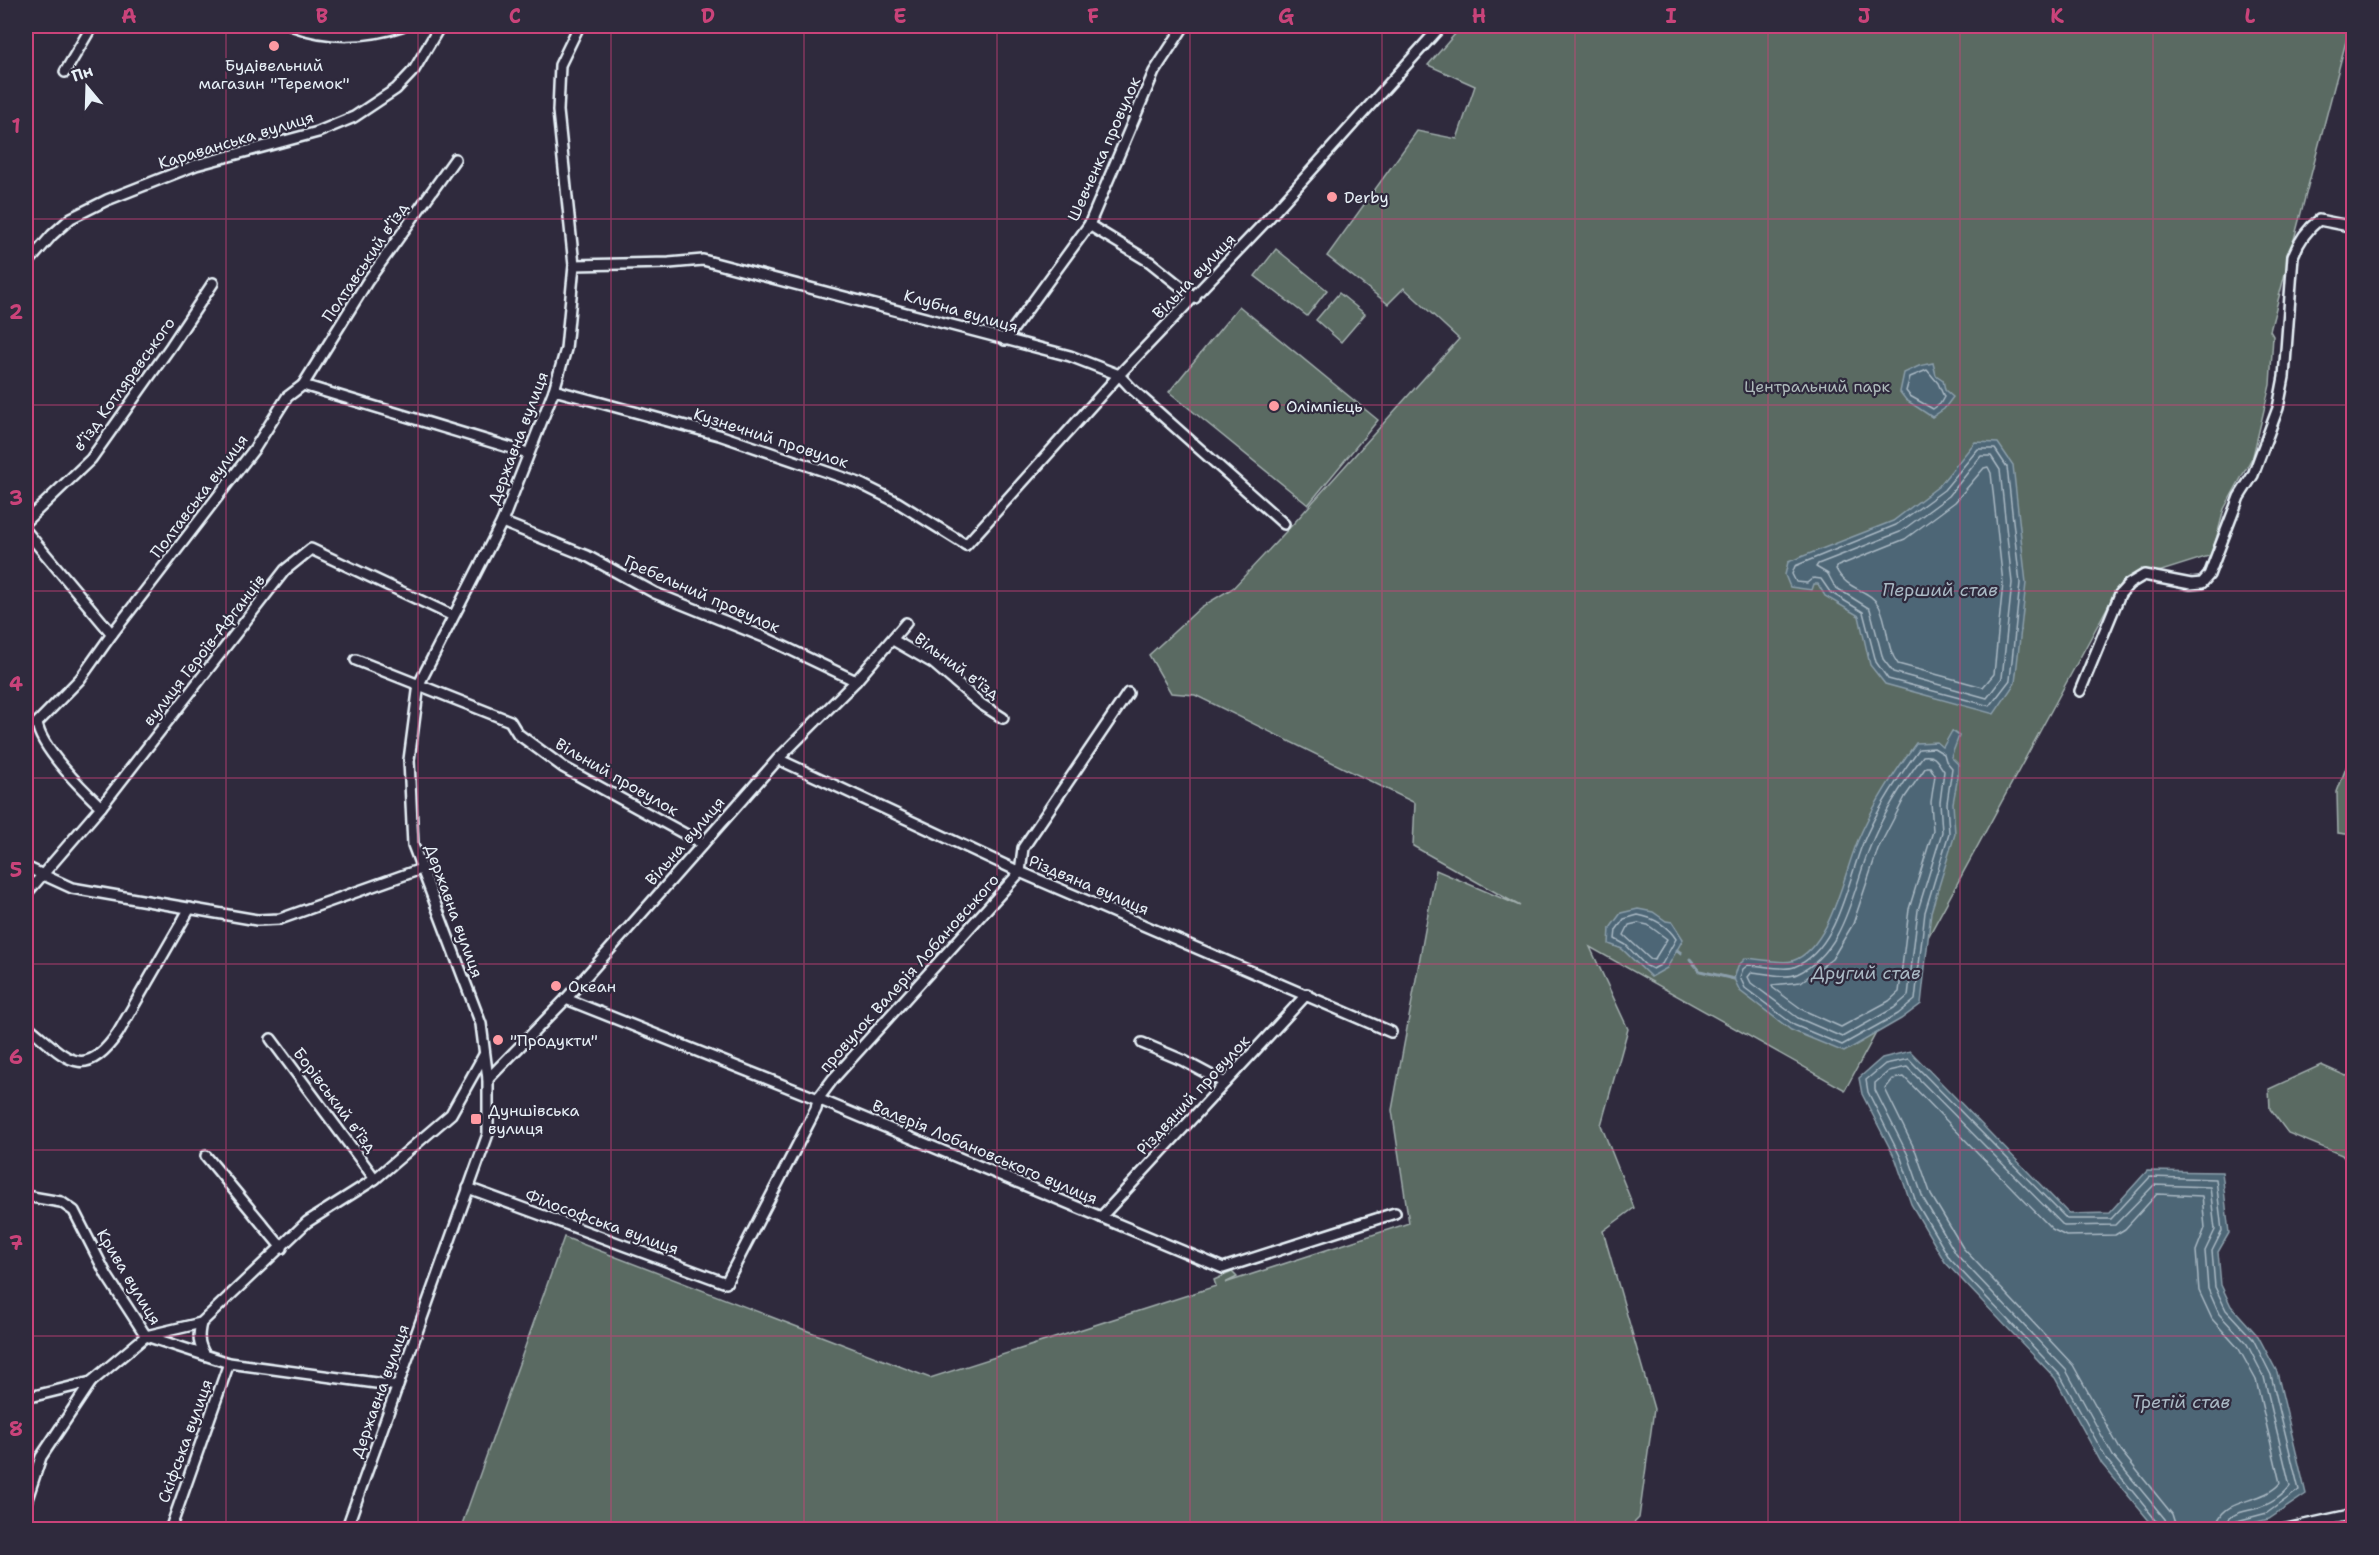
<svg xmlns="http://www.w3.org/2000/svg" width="2379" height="1555" viewBox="0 0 2379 1555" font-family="'Shantell Sans',sans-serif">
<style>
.green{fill:#5a6a62;stroke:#a1aead;stroke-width:1.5}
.water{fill:#4d6676;stroke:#8b9eaa;stroke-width:1.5}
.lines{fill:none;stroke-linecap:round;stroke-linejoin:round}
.shore{stroke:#aab9c4;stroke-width:1.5}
.stream{stroke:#8b9eaa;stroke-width:3}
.minor-casing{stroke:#e8f1f8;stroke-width:14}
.minor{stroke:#2f2a3d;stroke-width:9}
.grid{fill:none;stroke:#ca437a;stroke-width:1.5;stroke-opacity:0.55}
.poi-dot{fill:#ff9aa2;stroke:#2f2a3d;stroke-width:2}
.labels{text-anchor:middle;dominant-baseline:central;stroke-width:4.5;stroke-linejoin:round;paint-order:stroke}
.poi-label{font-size:16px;fill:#e8f1f8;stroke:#2f2a3d;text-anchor:start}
.street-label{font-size:16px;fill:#e8f1f8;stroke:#2f2a3d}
.park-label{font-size:16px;fill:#afbbbc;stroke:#2f2a3d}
.water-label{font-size:18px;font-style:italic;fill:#aab9c4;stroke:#2f2a3d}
.neatline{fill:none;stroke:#ca437a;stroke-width:2}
.grid-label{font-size:20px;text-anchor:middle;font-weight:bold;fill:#ca437a}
</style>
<rect width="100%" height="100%" fill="#2f2a3d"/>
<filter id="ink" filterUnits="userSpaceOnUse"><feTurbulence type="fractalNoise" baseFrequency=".0167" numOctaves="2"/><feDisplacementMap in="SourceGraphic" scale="12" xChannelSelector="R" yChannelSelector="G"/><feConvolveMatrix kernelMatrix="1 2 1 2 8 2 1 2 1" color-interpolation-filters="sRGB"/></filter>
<g filter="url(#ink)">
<g class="green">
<polygon points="1462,26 2350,26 2270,331 2273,336 2270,385 2253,456 2224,509 2212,555 2120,584 1845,1090 1590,947 1628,1029 1601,1125 1634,1208 1603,1231 1654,1409 1639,1518 1628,1529 460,1530 564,1237 930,1378 1216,1286 1214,1280 1232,1272 1237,1277 1225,1283 1409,1223 1392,1110 1436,870 1520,906 1413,846 1415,803 1195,695 1171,693 1149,655 1201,607 1233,588 1294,523 1459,339 1404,288 1388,304 1327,256 1417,131 1457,139 1475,86 1428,65"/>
<polygon points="1276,249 1327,290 1307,316 1255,276"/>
<polygon points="1339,293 1365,314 1341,342 1316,320"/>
<polygon points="1239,306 1378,420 1308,505 1169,392"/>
<polygon points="2353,749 2353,835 2338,833 2337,792"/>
<polygon points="2321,1065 2346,1076 2353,1074 2353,1169 2342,1155 2288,1133 2270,1109 2269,1089"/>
</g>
<g class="water">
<polygon points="1933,363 1936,375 1943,380 1945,390 1953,397 1944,409 1932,417 1906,400 1900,392 1904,373 1919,366"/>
<polygon points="1975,442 1998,443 2013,465 2026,583 2015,683 1994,714 1885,684 1870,665 1859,616 1825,596 1818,584 1814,584 1812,590 1790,587 1785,575 1788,562 1893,521 1939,486"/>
<path d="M 1952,731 L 1959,736 L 1951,757 L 1958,764 L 1958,776 L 1953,803 L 1955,834 L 1931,912 L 1921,1004 L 1901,1019 L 1844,1052 L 1791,1030 L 1740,991 L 1734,979 L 1738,966 L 1746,958 C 1757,959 1783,964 1792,961 C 1831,948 1843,875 1858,840 C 1873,805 1893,774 1916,743 L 1937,742 L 1943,747 Z"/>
<polygon points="1638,909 1653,912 1666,921 1672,922 1683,939 1667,968 1651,977 1622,949 1609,944 1610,928 1621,913"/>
<polygon points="1910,1051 2069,1214 2109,1213 2147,1171 2222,1172 2229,1233 2218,1252 2221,1285 2231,1306 2258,1336 2277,1372 2306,1494 2269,1519 2229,1529 2156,1529 2102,1464 2055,1378 1945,1262 1911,1204 1896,1160 1862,1094 1859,1078 1882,1058"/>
</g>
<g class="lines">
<g class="shore">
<polygon points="1927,370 1938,383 1944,397 1940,404 1933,409 1910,396 1906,391 1910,377"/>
<polygon points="1978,449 1995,449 2007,467 2020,583 2010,680 1990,706 1888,679 1876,662 1863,612 1830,592 1821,579 1813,578 1807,583 1796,582 1792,574 1795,566 1896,525 1944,490"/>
<polygon points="1981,456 1991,456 2000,470 2012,583 2002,678 1987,698 1893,672 1883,659 1870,609 1835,587 1828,574 1816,567 1818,564 1900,532 1949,496"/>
<path d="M 1988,467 L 1991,473 L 2003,583 L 1994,674 L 1983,687 L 1898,664 C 1885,647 1889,624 1879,606 C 1870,589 1847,591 1836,569 L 1838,566 L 1905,539 L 1955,502 L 1984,468 Z"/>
<path d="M 1934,748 L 1944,754 L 1946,761 L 1952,768 L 1947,803 L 1949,833 L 1925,912 L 1915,1000 L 1898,1014 L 1842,1045 L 1794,1025 L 1745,988 L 1740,977 L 1743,969 L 1748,965 C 1760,965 1784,971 1794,967 C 1838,950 1847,882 1863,843 C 1877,809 1897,779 1919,749 Z"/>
<path d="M 1923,756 C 1936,754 1937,762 1944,771 L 1940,802 L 1942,832 L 1918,910 L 1908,996 L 1894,1008 L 1842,1037 L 1798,1018 L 1751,983 L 1748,977 L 1752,972 C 1764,973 1786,979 1797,974 C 1846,951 1852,891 1870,847 C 1883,814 1902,784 1923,756 Z"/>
<polygon points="1926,767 1930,767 1935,775 1931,802 1933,831 1909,909 1899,992 1889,1001 1841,1027 1803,1010 1773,988 1772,985 1801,982 1832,959 1853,924 1878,849 1905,797"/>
<path d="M 1638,915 C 1654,918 1667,925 1676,939 L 1662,964 L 1653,969 L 1645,965 L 1626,945 L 1615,939 L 1616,930 L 1624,919 Z"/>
<polygon points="1638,923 1648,925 1667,939 1654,960 1650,959 1624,935 1629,925"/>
<polyline points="2160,1530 2159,1524 2107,1460 2060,1375 1950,1259 1916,1202 1901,1158 1868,1092 1866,1080 1885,1064 1909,1059 2067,1219 2111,1219 2150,1177 2216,1179 2222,1231 2212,1251 2215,1287 2226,1310 2253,1339 2271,1375 2299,1490 2267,1513 2237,1521 2233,1530"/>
<path d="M 2168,1530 L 2165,1519 L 2113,1456 L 2066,1370 L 1956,1254 L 1923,1198 L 1908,1155 L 1875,1090 L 1875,1083 L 1889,1071 L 1907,1067 L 2064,1226 L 2115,1225 L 2154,1185 L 2210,1187 L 2215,1230 L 2205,1251 L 2208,1289 L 2219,1314 L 2247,1344 L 2264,1377 L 2290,1486 C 2285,1494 2272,1503 2263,1506 C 2249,1513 2227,1509 2225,1530"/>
<path d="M 2177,1530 L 2172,1514 L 2121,1451 L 2073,1365 L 1963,1248 L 1931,1195 L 1916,1152 L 1885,1089 L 1893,1079 L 1904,1077 L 2052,1229 L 2066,1236 L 2115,1235 L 2125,1229 L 2157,1194 L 2202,1196 L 2205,1228 L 2196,1251 L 2199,1291 L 2212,1319 L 2239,1349 L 2256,1380 L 2280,1483 C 2261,1506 2218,1496 2216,1530"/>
</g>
<g class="stream">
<polyline points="1677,950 1681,953"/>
<polyline points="1690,959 1700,971 1734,979"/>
</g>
<g class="minor-casing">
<g id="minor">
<path d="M 293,26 C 328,39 367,38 402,26"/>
<polyline points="65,72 92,26"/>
<polyline points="1089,225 1150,262 1195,298"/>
<polyline points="26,265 52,235 71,218 107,200 196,165 318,132 354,117 396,89 414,70 440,26"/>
<polyline points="574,265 669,263 703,260 1070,356 1119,375 1131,388 1284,524"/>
<polyline points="1005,340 1089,225 1154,72 1184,26"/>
<polyline points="303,385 367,282 455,159"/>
<polyline points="554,390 719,435 859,483 897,502 966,545 1119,375 1267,220 1441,26"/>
<polyline points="26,521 91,459 171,346 213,283"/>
<polyline points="502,522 587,556 655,593 764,637 856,681"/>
<polyline points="26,531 112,634"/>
<polyline points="893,640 933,663 981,704 1003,718"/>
<polyline points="356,660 510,721 518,734 563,767 703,844"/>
<path d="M 2080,691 L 2120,594 L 2129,584 L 2144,575 L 2191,584 L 2202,583 L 2209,575 L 2239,497 L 2253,475 L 2278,408 L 2284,377 L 2293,256 C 2299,241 2306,230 2319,220 L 2354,227"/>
<polyline points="778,759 1020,872 1391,1032"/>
<path d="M 101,807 C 82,789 40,747 37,723 L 80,679 L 112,634 L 255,448 L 287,397 L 303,385 L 528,453"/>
<polyline points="26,867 72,888 257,920 280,919 421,869"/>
<polyline points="26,894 101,807 285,570 311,549 453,616"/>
<polyline points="566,999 818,1099 1223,1268 1395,1213"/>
<path d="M 26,1025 C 63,1054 82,1086 118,1033 L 190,908"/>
<polyline points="271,1039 375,1179"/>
<polyline points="1142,1043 1182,1060 1225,1083"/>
<polyline points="488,1079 566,999 778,759 856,681 906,623"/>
<polyline points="206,1156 282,1248"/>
<polyline points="468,1188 726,1283 816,1109 818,1099 833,1079 1020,872 1023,848 1128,693"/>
<polyline points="26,1196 61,1202 74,1211 107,1276 146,1336 229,1363 398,1386"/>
<polyline points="1101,1217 1307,994"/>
<path d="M 201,1323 C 198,1336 198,1343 205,1355"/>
<polyline points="26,1398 91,1382 146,1336 201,1323 307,1222 375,1179 451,1114 484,1055"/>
<polyline points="26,1502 41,1457 91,1382"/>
<polyline points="170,1530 229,1363"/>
<polyline points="346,1530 488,1134 488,1079 481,1024 413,845 409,760 419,684 502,522 554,390 566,349 574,265 558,111 560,65 579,26"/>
<polyline points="2282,1530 2354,1514"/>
</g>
</g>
<use href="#minor" class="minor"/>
</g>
</g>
<path class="grid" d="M 226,26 L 226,1530M 418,26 L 418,1530M 611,26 L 611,1530M 804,26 L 804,1530M 997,26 L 997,1530M 1190,26 L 1190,1530M 1382,26 L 1382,1530M 1575,26 L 1575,1530M 1768,26 L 1768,1530M 1960,26 L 1960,1530M 2153,26 L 2153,1530M 26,219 L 2354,219M 26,405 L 2354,405M 26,591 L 2354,591M 26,778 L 2354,778M 26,964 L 2354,964M 26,1150 L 2354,1150M 26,1336 L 2354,1336"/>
<g class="poi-dot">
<circle cx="274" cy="46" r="6"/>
<circle cx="1332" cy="197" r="6"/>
<circle cx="1274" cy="406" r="6"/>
<circle cx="556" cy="986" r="6"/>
<circle cx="498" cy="1040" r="6"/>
<rect x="470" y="1113" width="12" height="12" rx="3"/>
</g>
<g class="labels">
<g class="poi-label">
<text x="274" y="65" text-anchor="middle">Будівельний<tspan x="274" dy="18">магазин "Теремок"</tspan></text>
<text x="1344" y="197">Derby</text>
<text x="1286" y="406">Олімпієць</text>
<text x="568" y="986">Океан</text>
<text x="510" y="1040">"Продукти"</text>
<text x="488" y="1110">Дуншівська<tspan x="488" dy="18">вулиця</tspan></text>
</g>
<g class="street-label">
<text transform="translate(236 140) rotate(-17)">Караванська вулиця</text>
<text transform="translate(1104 149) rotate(-66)">Шевченка провулок</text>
<text transform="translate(365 262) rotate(-56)">Полтавський в’їзд</text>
<text transform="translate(1194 276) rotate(-46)">Вільна вулиця</text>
<text transform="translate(961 311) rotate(16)">Клубна вулиця</text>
<text transform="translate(124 384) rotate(-54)">в’їзд Котляревського</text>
<text transform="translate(518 438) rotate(-69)">Державна вулиця</text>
<text transform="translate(771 438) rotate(18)">Кузнечний провулок</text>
<text transform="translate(199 496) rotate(-53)">Полтавська вулиця</text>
<text transform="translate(702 594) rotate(24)">Гребельний провулок</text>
<text transform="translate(204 650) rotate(-52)">вулиця Героїв-Афганців</text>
<text transform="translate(957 666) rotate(36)">Вільний в'їзд</text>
<text transform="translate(617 777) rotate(30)">Вільний провулок</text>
<text transform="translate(685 841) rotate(-49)">Вільна вулиця</text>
<text transform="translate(1089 885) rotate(23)">Різдвяна вулиця</text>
<text transform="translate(454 911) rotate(70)">Державна вулиця</text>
<text transform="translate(909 973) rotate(-48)">провулок Валерія Лобановського</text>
<text transform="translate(1193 1095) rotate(-47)">Різдвяний провулок</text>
<text transform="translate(335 1100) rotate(53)">Борівський в'їзд</text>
<text transform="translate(985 1152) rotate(23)">Валерія Лобановського вулиця</text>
<text transform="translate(602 1222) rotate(20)">Філософська вулиця</text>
<text transform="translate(129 1277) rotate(59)">Крива вулиця</text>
<text transform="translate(380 1391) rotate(-70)">Державна вулиця</text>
<text transform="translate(185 1441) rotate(-70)">Скіфська вулиця</text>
</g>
<g class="park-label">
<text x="1817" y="386">Центральний парк</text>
</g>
<g class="water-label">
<text x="1940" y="590">Перший став</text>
<text x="1866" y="973">Другий став</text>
<text x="2181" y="1402">Третій став</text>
</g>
</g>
<rect width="2379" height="1555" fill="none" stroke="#2f2a3d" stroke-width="66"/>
<g transform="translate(87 87) rotate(341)" stroke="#2f2a3d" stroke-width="4.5" paint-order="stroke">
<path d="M0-4.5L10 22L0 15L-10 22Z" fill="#e8f1f8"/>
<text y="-9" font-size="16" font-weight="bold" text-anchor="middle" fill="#e8f1f8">Пн</text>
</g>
<rect x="33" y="33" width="2313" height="1489" class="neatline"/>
<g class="grid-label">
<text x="129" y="23">A</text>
<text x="322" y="23">B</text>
<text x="515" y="23">C</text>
<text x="708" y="23">D</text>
<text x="900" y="23">E</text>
<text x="1093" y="23">F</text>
<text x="1286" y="23">G</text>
<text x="1479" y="23">H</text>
<text x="1671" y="23">I</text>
<text x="1864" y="23">J</text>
<text x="2057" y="23">K</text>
<text x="2250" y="23">L</text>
<text x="16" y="133">1</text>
<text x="16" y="319">2</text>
<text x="16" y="505">3</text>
<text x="16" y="691">4</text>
<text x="16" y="877">5</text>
<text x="16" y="1064">6</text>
<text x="16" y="1250">7</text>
<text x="16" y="1436">8</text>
</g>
</svg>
